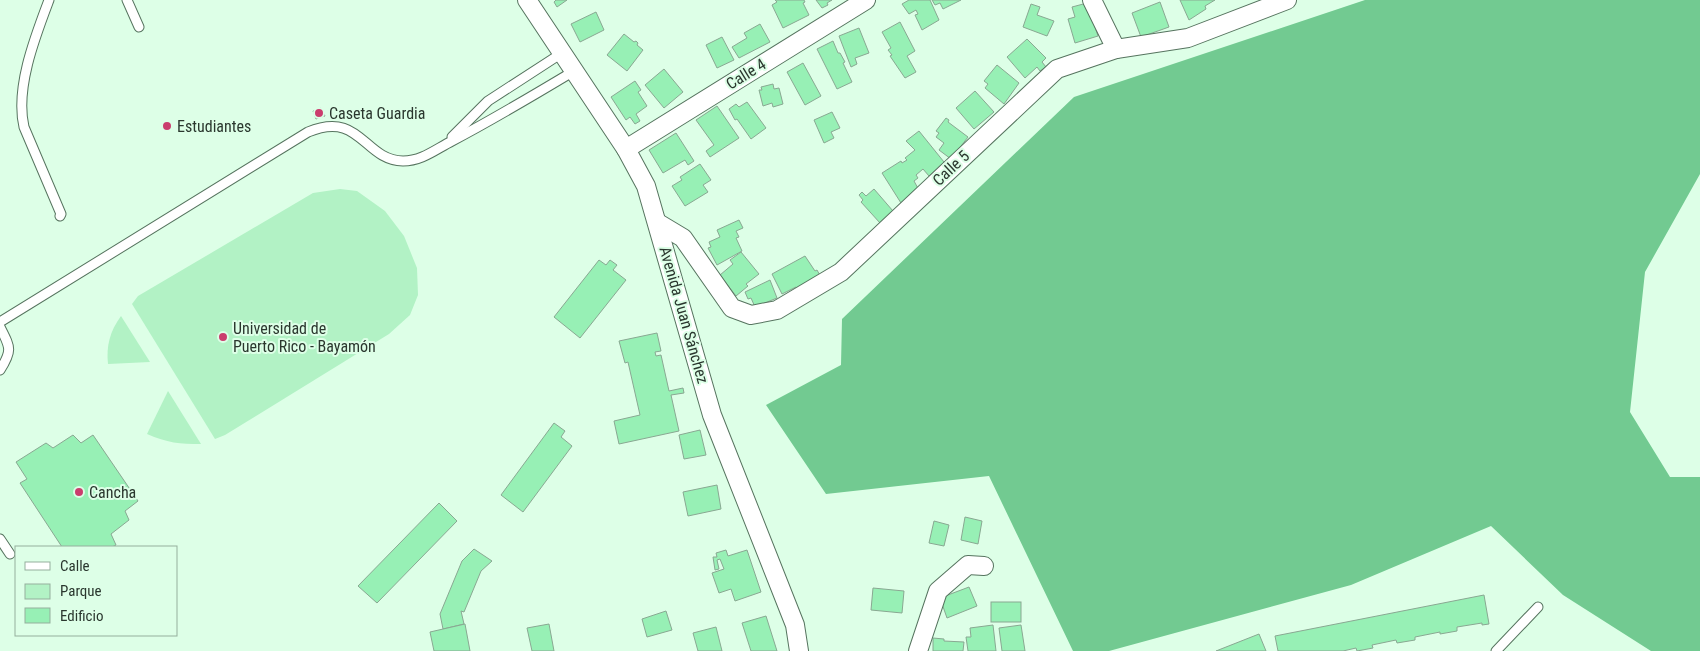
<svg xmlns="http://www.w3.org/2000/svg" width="1700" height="651" viewBox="0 0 1700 651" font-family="'Roboto Condensed',sans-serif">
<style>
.green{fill:#b2f2c5}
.forest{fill:#72ca91}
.building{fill:#97f0b5;stroke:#89a892}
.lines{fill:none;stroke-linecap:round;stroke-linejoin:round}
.service-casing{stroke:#56745f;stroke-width:11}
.minor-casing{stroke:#56745f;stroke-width:20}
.service{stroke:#fff;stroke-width:9}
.minor{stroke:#fff;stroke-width:18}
.poi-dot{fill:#ca3d6d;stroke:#ddffe7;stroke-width:2}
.labels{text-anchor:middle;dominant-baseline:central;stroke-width:4;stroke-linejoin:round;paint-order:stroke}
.street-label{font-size:16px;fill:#2a372e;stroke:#ddffe7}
.poi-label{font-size:16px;fill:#2a372e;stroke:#ddffe7;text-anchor:start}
</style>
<rect width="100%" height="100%" fill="#ddffe7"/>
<g class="green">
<polygon points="340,189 357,191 385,211 404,236 417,268 418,295 410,315 389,334 225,435 215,439 132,304 138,296 313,193"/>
<path d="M 121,316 L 150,362 L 108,364 C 106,346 110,331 121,316 Z"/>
<path d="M 168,391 L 201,444 C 180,444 167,443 147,434 Z"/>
</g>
<polygon class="forest" points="1365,0 1700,0 1700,174 1645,272 1630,412 1670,477 1700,477 1700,651 1651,651 1563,595 1491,526 1351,585 1109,651 1073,651 989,476 826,494 766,405 841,365 842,319 1074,97"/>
<g class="building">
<polygon points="556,0 567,0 557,7 554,2"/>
<polygon points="775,0 804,0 805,2 803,3 809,15 783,28 772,5 777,2"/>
<polygon points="816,0 832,0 827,3 828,5 822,8"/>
<polygon points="909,0 930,0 939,20 922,30 915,15 918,14 916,10 909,14 902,4"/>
<polygon points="932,0 961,0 943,9 940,3 935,5"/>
<polygon points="1180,0 1215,0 1205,6 1206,9 1189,20"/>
<polygon points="1160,2 1169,27 1141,37 1132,13"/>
<polygon points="1087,3 1098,36 1075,43 1068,19 1075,17 1072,7"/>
<polygon points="1031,4 1040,7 1037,15 1054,21 1047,36 1023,27"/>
<polygon points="596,12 604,30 580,42 571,24"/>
<polygon points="900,22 915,51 907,56 916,72 905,78 890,56 892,55 888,50 891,48 882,32"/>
<polygon points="760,24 770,42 739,58 732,47 747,38 744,33"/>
<polygon points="859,28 869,53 855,58 857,64 851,67 839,36"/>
<polygon points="624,34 634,42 636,41 638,43 637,45 643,50 627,71 607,55"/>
<polygon points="722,37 734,60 717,68 706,45"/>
<polygon points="1027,39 1046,58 1042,62 1046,67 1040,71 1037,67 1025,78 1007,57"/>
<polygon points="833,41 838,53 840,53 845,62 843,63 852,82 837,89 817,49"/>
<polygon points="803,63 821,96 805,105 787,72"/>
<polygon points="997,65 1019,83 1004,104 985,88 988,84 984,81"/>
<polygon points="664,69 683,92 664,108 645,85"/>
<polygon points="635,81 641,90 638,92 647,106 636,114 640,121 635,124 630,117 626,120 611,97"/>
<polygon points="773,84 774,89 779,88 783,104 773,107 772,103 763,106 759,90 762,90 761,87"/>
<polygon points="975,91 994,112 974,129 956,108"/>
<polygon points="747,102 766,128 751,139 737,119 735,120 729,109 736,104 739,107"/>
<polygon points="717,106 739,138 710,157 706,151 714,145 696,120"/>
<polygon points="321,108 325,116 316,119 313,111"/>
<polygon points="832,112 840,128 831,132 834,138 824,143 814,120"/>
<polygon points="946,118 949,120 948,122 968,137 951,159 939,150 944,143 936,137 939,133 936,131"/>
<polygon points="919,131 944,162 929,176 923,169 916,175 918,178 914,181 920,192 901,203 882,173 901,161 902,163 907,160 905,158 915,150 906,141"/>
<polygon points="676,133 694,161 688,165 685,160 663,173 649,150"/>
<polygon points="700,164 711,180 703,185 708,192 685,206 672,186 682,180 680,177"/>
<polygon points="874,189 893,211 880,223 861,202 863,200 859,195 862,192 866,196"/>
<polygon points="739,220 743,228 736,231 739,237 736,238 742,251 717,265 708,248 711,247 709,242 720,237 717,230"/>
<polygon points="741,252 759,274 746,284 748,286 736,296 720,275 733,264 730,260"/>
<polygon points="805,256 815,271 817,270 822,279 799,292 796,287 782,294 772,274"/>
<polygon points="599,260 606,265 610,260 617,265 613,270 626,280 580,338 554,317"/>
<polygon points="770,280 777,298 755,307 751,298 748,299 745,292"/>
<polygon points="657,333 661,351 655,352 656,356 661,355 669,391 683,388 684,393 671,395 679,431 619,444 614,421 640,415 628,362 625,363 619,341"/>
<polygon points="554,423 565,431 561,437 572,446 523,512 501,495"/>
<polygon points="700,430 706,455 684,459 679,435"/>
<polygon points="73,435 81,443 93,435 138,501 125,511 129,520 111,534 116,545 112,547 62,547 20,483 27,479 16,462 46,443 53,448"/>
<polygon points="717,485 721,509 688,516 683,492"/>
<polygon points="439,503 457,521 377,603 358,586"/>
<polygon points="965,517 982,521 978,544 961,540"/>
<polygon points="934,521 949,525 944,546 929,543"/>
<polygon points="474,549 492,561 481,571 464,612 461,611 464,624 443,629 440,614 462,561"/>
<polygon points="726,550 728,556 747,550 761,592 735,601 731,589 719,593 712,573 724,569 720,559 717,560 719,569 715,570 713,557 717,557 716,553"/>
<polygon points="969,587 977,606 947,618 940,598"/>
<polygon points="873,588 904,591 902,613 871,610"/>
<polygon points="1484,595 1489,624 1482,625 1482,623 1457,627 1457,631 1440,634 1440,632 1415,637 1415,640 1397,643 1396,640 1372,645 1373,648 1357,651 1356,648 1343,651 1278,651 1275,636"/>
<rect x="991" y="602" width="30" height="20"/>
<polygon points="666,611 672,630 647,637 642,619"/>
<polygon points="766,616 777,651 751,651 742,623"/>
<polygon points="465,624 470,651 434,651 430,632"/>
<polygon points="549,624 554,651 532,651 527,628"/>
<polygon points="993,625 996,651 968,651 966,637 971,637 970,628"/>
<polygon points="1021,625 1025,651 1002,651 999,628"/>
<polygon points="716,627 722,651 698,651 693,633"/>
<polygon points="1259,634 1266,651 1216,651 1221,649"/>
<polygon points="933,638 944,639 944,641 964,642 963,651 933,651"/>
</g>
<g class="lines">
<g class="service-casing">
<g id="service">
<path d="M 49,0 C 35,37 15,88 24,127 L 61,214 L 60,216"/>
<polyline points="127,0 139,27"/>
<polyline points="452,137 488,101 562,53"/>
<path d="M 0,322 L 308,132 C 361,110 363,160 403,161 C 422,161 436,149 452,141 C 494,119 534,95 574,71"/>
<path d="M 0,327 C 10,347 13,350 0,370"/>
<polyline points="0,539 10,554"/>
<polyline points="1496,651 1538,607"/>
</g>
</g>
<g class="minor-casing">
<g id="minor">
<polyline points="527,0 626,149 646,186 712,415 795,625 799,651"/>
<polyline points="1092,0 1116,49"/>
<polyline points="626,149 866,0"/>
<polyline points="658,223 683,238 732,308 751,315 777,310 841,272 1057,69 1116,49 1188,38 1287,0"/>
<polyline points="918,651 938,591 968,565 984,566"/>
</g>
</g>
<use href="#service" class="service"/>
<use href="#minor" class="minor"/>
</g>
<g class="poi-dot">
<circle cx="319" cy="113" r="5"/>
<circle cx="167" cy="126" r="5"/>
<circle cx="223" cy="337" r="5"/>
<circle cx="79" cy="492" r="5"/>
</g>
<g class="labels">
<g class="street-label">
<text transform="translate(746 74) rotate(-32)">Calle 4</text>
<text transform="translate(951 168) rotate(-43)">Calle 5</text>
<text transform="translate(684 315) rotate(74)">Avenida Juan Sánchez</text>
</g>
<g class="poi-label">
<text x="329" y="113">Caseta Guardia</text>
<text x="177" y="126">Estudiantes</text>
<text x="233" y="328">Universidad de<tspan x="233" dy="18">Puerto Rico - Bayamón</tspan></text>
<text x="89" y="492">Cancha</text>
</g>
</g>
<rect x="15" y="546" width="162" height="90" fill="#ddffe7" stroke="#95af9d"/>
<rect x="25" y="562" width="25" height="8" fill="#ffffff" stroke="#95af9d"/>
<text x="60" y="571" font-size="15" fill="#2a372e">Calle</text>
<rect x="25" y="584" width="25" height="15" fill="#b2f2c5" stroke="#95af9d"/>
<text x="60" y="596" font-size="15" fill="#2a372e">Parque</text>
<rect x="25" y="608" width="25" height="15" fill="#97f0b5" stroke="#95af9d"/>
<text x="60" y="621" font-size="15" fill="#2a372e">Edificio</text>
</svg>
